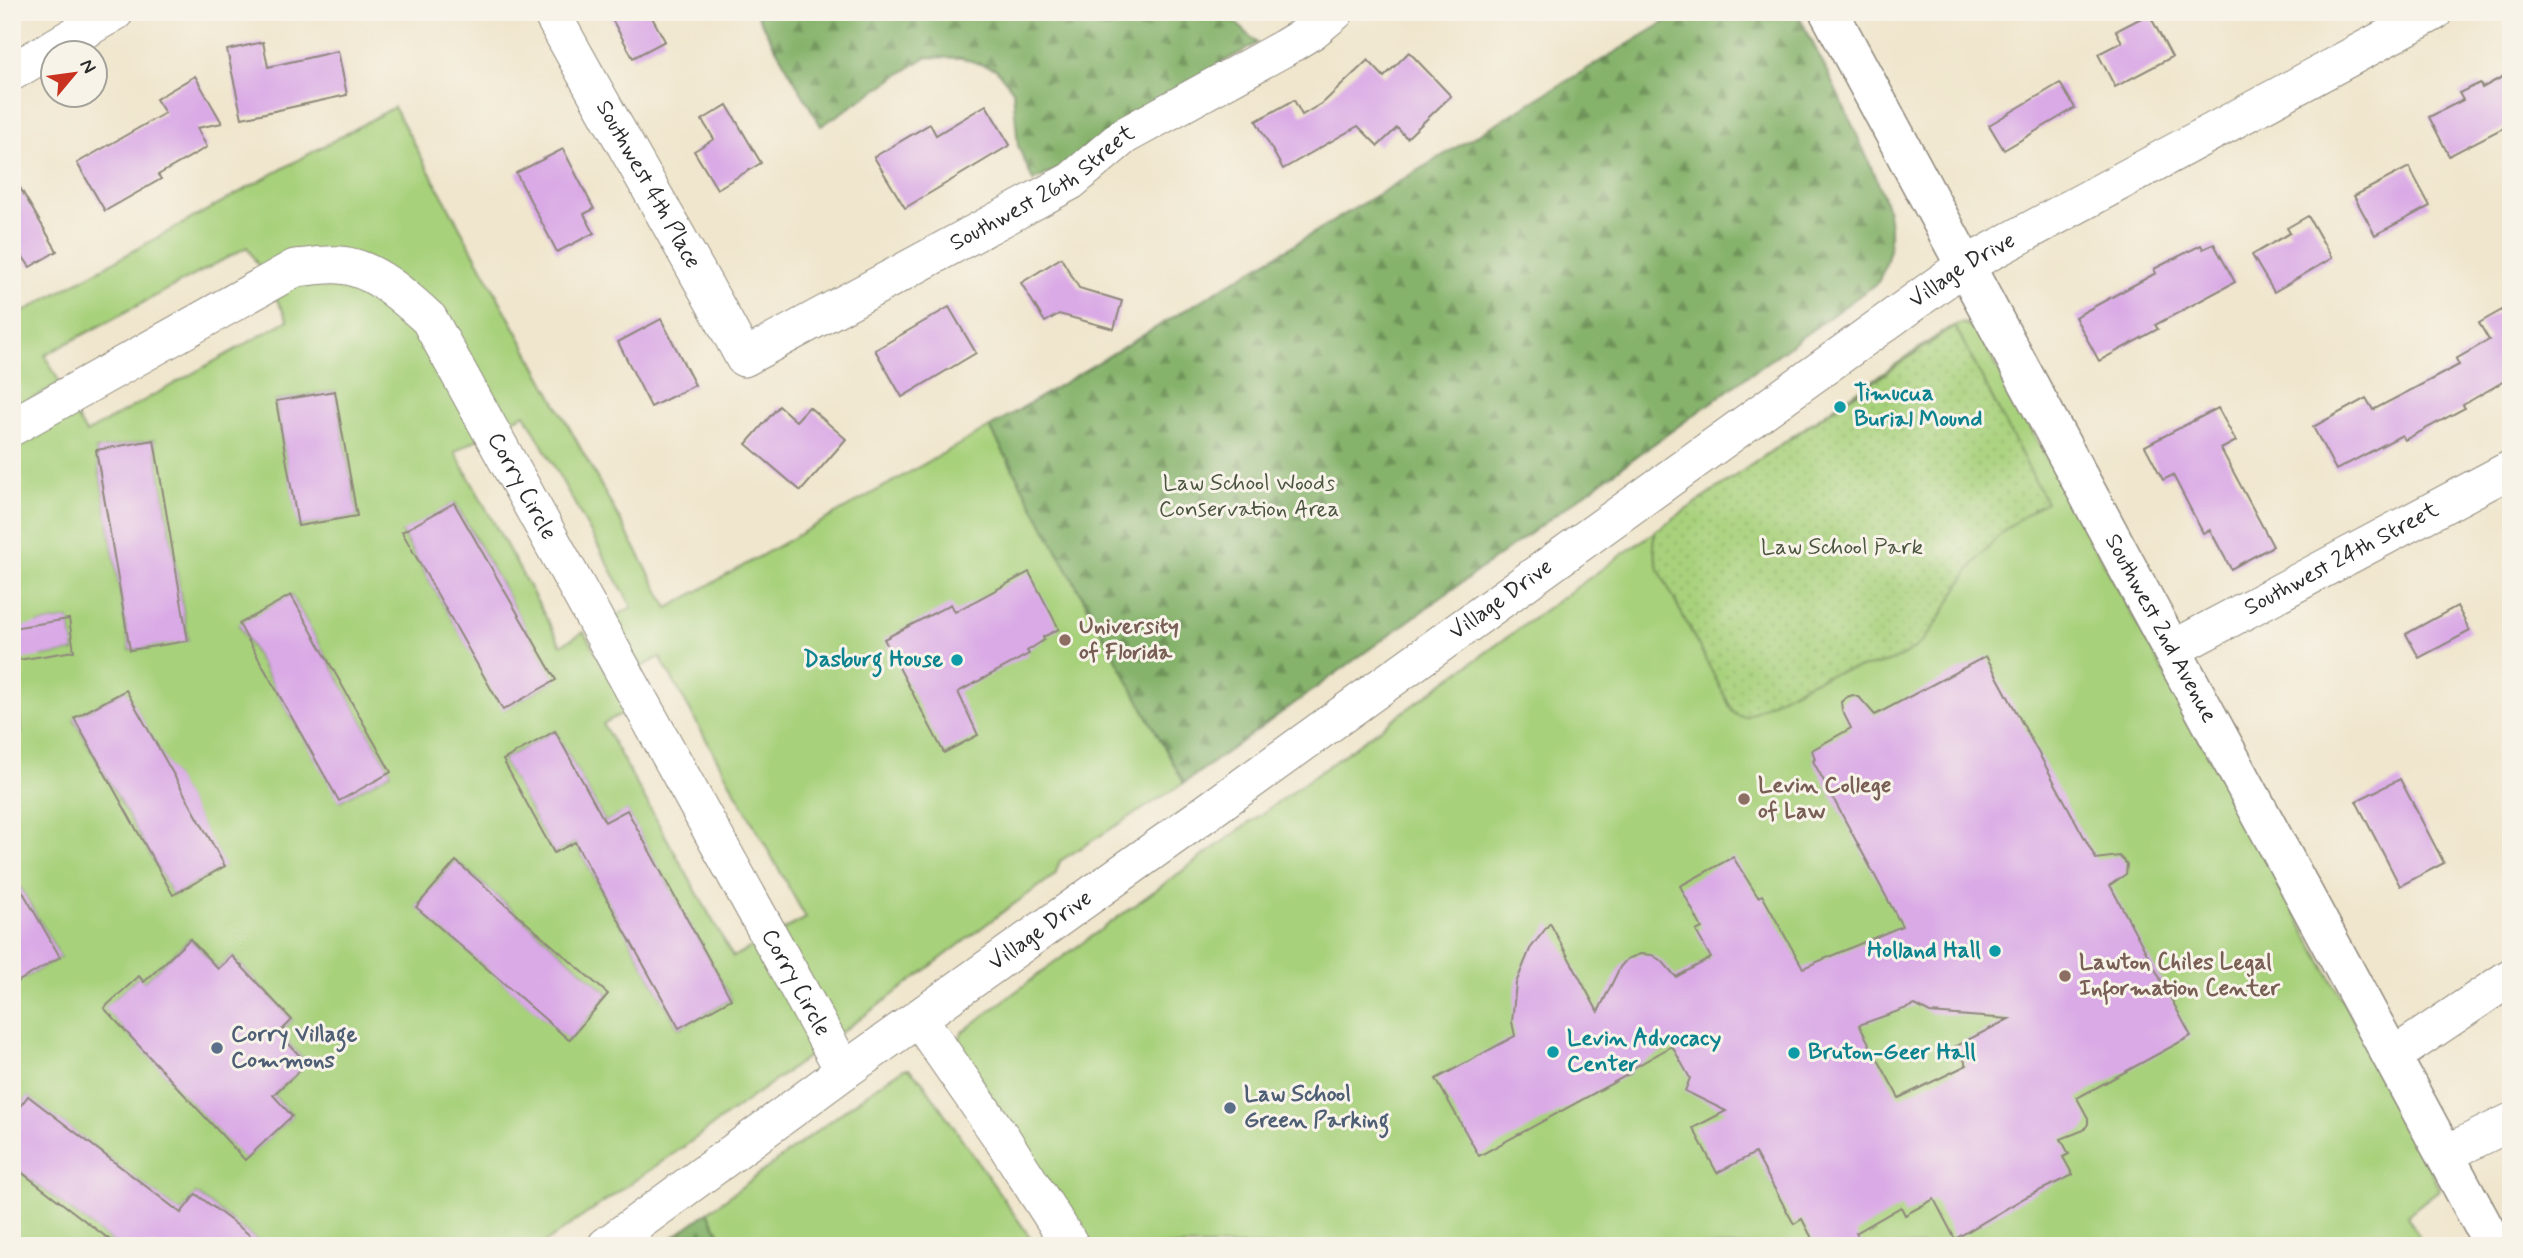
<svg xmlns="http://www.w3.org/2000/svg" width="2523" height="1258" viewBox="0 0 2523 1258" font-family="Mynerve,sans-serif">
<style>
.grass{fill:#a8d17c;stroke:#6a7e54;stroke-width:2;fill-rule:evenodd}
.forest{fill:url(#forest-firs);stroke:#586f4c;stroke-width:2}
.park{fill:url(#park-dots);stroke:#6a7e54;stroke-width:2}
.building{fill:#daaae6;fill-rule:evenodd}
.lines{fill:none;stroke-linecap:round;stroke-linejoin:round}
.minor-casing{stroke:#8e887c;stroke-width:39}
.major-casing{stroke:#8e887c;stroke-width:41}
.minor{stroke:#fff;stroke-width:37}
.major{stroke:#fff;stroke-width:38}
.culture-dot{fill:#0f9aa8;stroke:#f7f3e8;stroke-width:2.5}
.education-dot{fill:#8d6e63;stroke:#f7f3e8;stroke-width:2.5}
.service-dot{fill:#5c6f8a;stroke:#f7f3e8;stroke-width:2.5}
.labels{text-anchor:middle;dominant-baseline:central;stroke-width:6;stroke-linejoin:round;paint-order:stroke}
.street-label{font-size:23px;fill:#2b2b2b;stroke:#f7f3e8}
.culture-label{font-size:23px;font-weight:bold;fill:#0d838f;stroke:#f7f3e8;text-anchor:start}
.park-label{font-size:23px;fill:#4a543f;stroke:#f7f3e8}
.education-label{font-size:23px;font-weight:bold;fill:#785e54;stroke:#f7f3e8;text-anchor:start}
.service-label{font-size:23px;font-weight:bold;fill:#4e5e75;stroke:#f7f3e8;text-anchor:start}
</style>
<defs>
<pattern id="forest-firs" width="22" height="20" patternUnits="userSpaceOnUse" patternTransform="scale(1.75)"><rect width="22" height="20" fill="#86b36c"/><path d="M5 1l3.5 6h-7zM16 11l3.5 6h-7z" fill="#6e9259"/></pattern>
<pattern id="park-dots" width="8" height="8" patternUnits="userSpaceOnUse" patternTransform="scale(1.75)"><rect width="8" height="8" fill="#a8d17c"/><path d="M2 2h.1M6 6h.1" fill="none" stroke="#91b46b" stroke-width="1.8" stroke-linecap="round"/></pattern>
</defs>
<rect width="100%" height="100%" fill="#f7f3e8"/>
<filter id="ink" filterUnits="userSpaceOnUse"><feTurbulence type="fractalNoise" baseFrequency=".0143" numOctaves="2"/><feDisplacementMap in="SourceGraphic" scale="14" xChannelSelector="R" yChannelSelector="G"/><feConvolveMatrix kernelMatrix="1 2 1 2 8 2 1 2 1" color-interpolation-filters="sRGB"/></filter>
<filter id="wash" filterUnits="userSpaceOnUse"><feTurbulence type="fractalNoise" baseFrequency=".00686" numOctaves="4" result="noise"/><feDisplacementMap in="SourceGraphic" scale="28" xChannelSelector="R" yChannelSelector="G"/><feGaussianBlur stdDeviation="1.57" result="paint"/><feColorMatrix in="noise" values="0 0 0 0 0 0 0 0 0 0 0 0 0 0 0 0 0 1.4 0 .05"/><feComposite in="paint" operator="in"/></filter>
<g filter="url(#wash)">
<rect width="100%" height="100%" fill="#f0e6cd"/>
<g class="grass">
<path d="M 394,107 L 668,608 L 990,427 L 1184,783 L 1060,861 L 1055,875 L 1000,914 L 890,997 L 686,1145 L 540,1246 L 264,1246 L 196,1194 L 181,1213 L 28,1097 L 12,1117 L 12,985 L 60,957 L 12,873 L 12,735 L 22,733 L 12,670 L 12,445 L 72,410 L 86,433 L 288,320 L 273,293 L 298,283 L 341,278 L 375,291 L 401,307 L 419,326 L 481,437 L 455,452 L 561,645 L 584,632 L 628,710 L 603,724 L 733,957 L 806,918 L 660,657 L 638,669 L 610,619 L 632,607 L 525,414 L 502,425 L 437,311 L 414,289 L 388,271 L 364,258 L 321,252 L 293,256 L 262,272 L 247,247 L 45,355 L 60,383 L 12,410 L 12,318 ZM 335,391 L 357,516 L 299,526 L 276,401 ZM 154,440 L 188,640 L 130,650 L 96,450 ZM 455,503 L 555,680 L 504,709 L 402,533 ZM 291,595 L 391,772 L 340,801 L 239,625 ZM 69,619 L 74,651 L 43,656 L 38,624 ZM 125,690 L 224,866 L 173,895 L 74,719 ZM 555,731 L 605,822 L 627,811 L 731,999 L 679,1028 L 575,842 L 554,853 L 503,760 ZM 456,861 L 608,994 L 569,1039 L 417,907 ZM 190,939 L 218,969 L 232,956 L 292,1020 L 279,1033 L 307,1064 L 273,1095 L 292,1116 L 245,1159 L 105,1008 L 138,977 L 144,982 Z"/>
<polygon points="1961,323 1966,324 1979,334 2403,1111 2440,1189 2407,1215 2424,1246 1087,1246 958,1044 962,1032 1046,969 1620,556 1947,329"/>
<polygon points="904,1069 909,1069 922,1081 1036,1246 726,1246 708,1212 880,1084"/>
<polygon points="12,1165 118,1246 12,1246"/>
</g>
<g class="forest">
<polygon points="755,12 1225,12 1257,43 1134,112 1067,165 1033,181 1018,146 1013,90 996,69 962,58 926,57 821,126"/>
<path d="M 1682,12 L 1797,12 C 1821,59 1844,105 1865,153 C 1874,175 1886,196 1889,219 C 1892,240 1889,264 1878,282 L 1184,783 L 990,427 Z"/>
<polygon points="708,1212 726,1246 661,1246"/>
</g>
<path class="park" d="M 1955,326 L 2046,502 C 2007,524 1983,547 1959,586 C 1945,608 1934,634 1912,650 C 1888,669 1854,665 1826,676 C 1798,686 1772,703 1745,717 L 1739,716 L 1733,712 L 1658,568 L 1653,545 L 1655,531 Z"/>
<g id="blocks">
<g class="building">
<polygon points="608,12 649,12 665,41 633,58"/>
<polygon points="2149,14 2172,57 2115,87 2098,54 2122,42 2116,31"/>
<polygon points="263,42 268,67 338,51 347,95 242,118 227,50"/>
<polygon points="1409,52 1451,96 1407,138 1397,128 1378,146 1358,126 1283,169 1256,121 1294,100 1302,115 1324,102 1368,60 1384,77"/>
<polygon points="2511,72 2511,124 2449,156 2429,117 2463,100 2459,93 2480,83 2482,88"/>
<polygon points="195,76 222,123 197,128 207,147 158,175 161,179 105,211 77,163 165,113 156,99"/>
<polygon points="2060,83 2075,108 2004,150 1989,125"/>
<polygon points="727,105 761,163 717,189 694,151 714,139 702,120"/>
<polygon points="986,105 1010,145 905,208 874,157 930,124 936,135"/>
<polygon points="563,149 594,209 584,214 594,233 557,252 516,173"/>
<polygon points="2409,167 2430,206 2375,235 2354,196"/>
<polygon points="12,174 57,251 30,267 21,254 12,259"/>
<polygon points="2308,216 2332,258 2274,292 2252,255 2290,233 2287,228"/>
<polygon points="2214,244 2235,282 2155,325 2158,329 2099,361 2075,317 2156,273 2154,269 2201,245 2203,249"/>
<polygon points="1061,258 1079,288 1122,301 1114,329 1059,314 1045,322 1021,283"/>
<polygon points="2511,305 2511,377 2463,405 2465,408 2405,440 2402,435 2336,470 2313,427 2366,398 2373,410 2459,365 2456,359 2489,340 2479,323"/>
<polygon points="949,307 976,353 902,397 875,350"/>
<polygon points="661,319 695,385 651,407 618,342"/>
<polygon points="335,391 357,516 298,526 276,401"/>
<polygon points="779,406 796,421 809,407 846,439 801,491 746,444"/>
<polygon points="2218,408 2236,441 2221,449 2273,546 2231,569 2210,530 2203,533 2173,475 2163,480 2145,446"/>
<polygon points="154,440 188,641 130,650 96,450"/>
<polygon points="454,503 556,680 503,710 402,532"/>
<polygon points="1029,572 1059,629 1043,637 1044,640 1027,651 1029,654 958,692 978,735 944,753 884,639 951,604 955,612"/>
<polygon points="291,595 391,772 339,801 239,624"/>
<polygon points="2457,606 2470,631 2419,658 2406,634"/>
<polygon points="69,619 74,651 12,661 12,628"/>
<path d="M 1986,656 L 2096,859 L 2119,856 L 2127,864 L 2126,874 L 2110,885 L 2191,1036 L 2077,1098 L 2088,1118 L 2088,1124 L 2084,1130 L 2061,1139 L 2069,1154 L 2063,1157 L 2073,1175 L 2026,1197 L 1955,1239 L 1934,1199 L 1905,1215 L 1901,1207 L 1856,1233 L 1863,1246 L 1816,1246 L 1802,1219 L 1794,1224 L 1755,1153 L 1717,1173 L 1693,1128 L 1726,1111 L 1685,1091 L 1690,1078 L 1672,1046 L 1630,1070 L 1631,1073 L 1479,1156 L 1436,1079 L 1515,1036 L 1512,1022 L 1516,983 L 1530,949 L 1550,923 L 1598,1012 L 1620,967 L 1627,959 L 1640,954 L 1652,955 L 1663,962 L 1676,977 L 1711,958 L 1696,931 L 1702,928 L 1680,886 L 1733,857 L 1758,897 L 1762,895 L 1803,968 L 1902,926 L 1813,761 L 1815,759 L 1812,750 L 1851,728 L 1842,710 L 1841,702 L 1847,697 L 1853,695 L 1860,698 L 1875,715 ZM 1915,1005 L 1930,1013 L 2009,1019 L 1956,1046 L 1967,1065 L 1899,1098 L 1859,1025 Z"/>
<polygon points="126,690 225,866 173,895 74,718"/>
<polygon points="555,731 605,822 627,810 731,999 679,1028 575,842 554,853 503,760"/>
<polygon points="2400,779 2444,863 2400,886 2356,801"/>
<polygon points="456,861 608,994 569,1040 416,907"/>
<polygon points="12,873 60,957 12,985"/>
<polygon points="190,939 218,969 232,956 292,1020 279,1033 307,1064 273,1095 292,1116 245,1160 104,1008 139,976 144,982"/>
<polygon points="28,1096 181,1213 196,1194 264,1246 118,1246 12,1165 12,1117"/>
</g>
</g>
</g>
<g filter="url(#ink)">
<use href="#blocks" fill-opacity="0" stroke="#8e887c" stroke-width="2"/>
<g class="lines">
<g class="minor-casing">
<g id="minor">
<path id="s1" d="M 551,12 C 614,128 682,241 744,358 L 1071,181 L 1124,136 L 1284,48 L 1312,31 L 1335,12"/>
<polyline points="12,72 115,12"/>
<path id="s2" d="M 12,427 L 295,268 C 309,267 325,264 339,265 C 373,267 405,297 429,319 L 844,1071"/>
<path id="s3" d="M 2173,649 L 2511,469"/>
<polyline points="919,1019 1003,1140 1071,1246"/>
<polyline points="2392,1057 2511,977"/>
<polyline points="2445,1154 2511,1122"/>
<path id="s4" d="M 606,1246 L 844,1071 L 1199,818 L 1964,266 L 2434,12"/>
</g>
</g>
<g class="major-casing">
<g id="major">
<path id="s5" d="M 1829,12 C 2048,425 2273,834 2494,1246"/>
</g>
</g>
<use href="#minor" class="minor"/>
<use href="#major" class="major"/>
</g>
</g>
<g class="culture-dot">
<circle cx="1840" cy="407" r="7"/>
<circle cx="957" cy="660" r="7"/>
<circle cx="1995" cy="951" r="7"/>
<circle cx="1553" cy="1052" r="7"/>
<circle cx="1794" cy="1053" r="7"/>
</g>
<g class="education-dot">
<circle cx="1065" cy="640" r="7"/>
<circle cx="1744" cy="799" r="7"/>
<circle cx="2065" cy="976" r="7"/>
</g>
<g class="service-dot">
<circle cx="217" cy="1048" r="7"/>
<circle cx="1230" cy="1108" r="7"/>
</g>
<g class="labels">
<g class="street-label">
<text stroke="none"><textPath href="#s1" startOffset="198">Southwest 4th Place</textPath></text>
<text stroke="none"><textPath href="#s1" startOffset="740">Southwest 26th Street</textPath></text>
<text stroke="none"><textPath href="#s4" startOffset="1671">Village Drive</textPath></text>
<text stroke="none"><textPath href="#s2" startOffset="667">Corry Circle</textPath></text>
<text stroke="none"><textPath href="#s3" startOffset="191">Southwest 24th Street</textPath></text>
<text stroke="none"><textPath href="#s4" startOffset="1104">Village Drive</textPath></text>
<text stroke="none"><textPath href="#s5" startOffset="700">Southwest 2nd Avenue</textPath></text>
<text stroke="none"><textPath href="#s4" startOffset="537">Village Drive</textPath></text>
<text stroke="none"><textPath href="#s2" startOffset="1234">Corry Circle</textPath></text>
</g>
<g class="culture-label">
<text x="1854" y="394">Timucua<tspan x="1854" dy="26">Burial Mound</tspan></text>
<text x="943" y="660" text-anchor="end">Dasburg House</text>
<text x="1981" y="951" text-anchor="end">Holland Hall</text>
<text x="1567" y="1039">Levin Advocacy<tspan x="1567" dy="26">Center</tspan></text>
<text x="1808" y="1053">Bruton-Geer Hall</text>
</g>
<g class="park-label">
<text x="1249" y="484">Law School Woods<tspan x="1249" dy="26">Conservation Area</tspan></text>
<text x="1842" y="548">Law School Park</text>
</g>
<g class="education-label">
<text x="1079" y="627">University<tspan x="1079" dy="26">of Florida</tspan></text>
<text x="1758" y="786">Levin College<tspan x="1758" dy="26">of Law</tspan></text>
<text x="2079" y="963">Lawton Chiles Legal<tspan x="2079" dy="26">Information Center</tspan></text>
</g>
<g class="service-label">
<text x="231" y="1035">Corry Village<tspan x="231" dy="26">Commons</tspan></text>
<text x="1244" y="1095">Law School<tspan x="1244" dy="26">Green Parking</tspan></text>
</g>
</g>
<rect width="2523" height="1258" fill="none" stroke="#f7f3e8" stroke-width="42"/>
<g transform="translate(74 74) rotate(61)"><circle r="33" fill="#f7f3e8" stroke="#a5a39c" stroke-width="2"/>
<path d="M0-5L12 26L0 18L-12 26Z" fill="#c8321e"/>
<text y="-10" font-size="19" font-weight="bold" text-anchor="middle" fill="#2b2b2b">N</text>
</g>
</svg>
